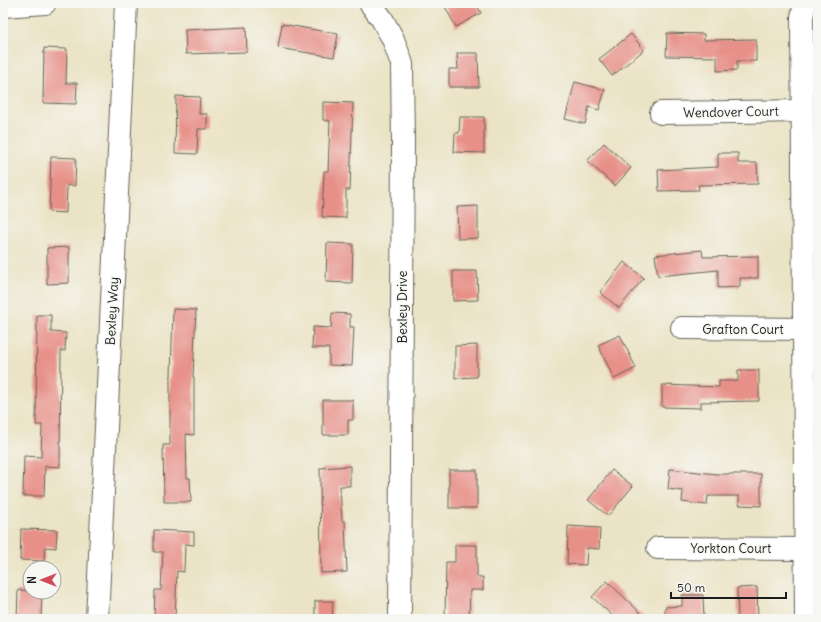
<svg xmlns="http://www.w3.org/2000/svg" width="821" height="622" viewBox="0 0 821 622" font-family="Delius,sans-serif">
<style>
.building{fill:#e79088}
.lines{fill:none;stroke-linecap:round;stroke-linejoin:round}
.minor-casing{stroke:#646257;stroke-width:24}
.minor{stroke:#fff;stroke-width:22}
.labels{text-anchor:middle;dominant-baseline:central;stroke-width:3;stroke-linejoin:round;paint-order:stroke}
.street-label{font-size:13px;fill:#1c1c1c;stroke:#f6f6f2}
</style>
<rect width="100%" height="100%" fill="#f6f6f2"/>
<filter id="ink" filterUnits="userSpaceOnUse"><feTurbulence type="fractalNoise" baseFrequency=".025" numOctaves="2"/><feDisplacementMap in="SourceGraphic" scale="8" xChannelSelector="R" yChannelSelector="G"/><feConvolveMatrix kernelMatrix="1 2 1 2 8 2 1 2 1" color-interpolation-filters="sRGB"/></filter>
<filter id="wash" filterUnits="userSpaceOnUse"><feTurbulence type="fractalNoise" baseFrequency=".012" numOctaves="4" result="noise"/><feDisplacementMap in="SourceGraphic" scale="16" xChannelSelector="R" yChannelSelector="G"/><feGaussianBlur stdDeviation="0.9" result="paint"/><feColorMatrix in="noise" values="0 0 0 0 0 0 0 0 0 0 0 0 0 0 0 0 0 1.4 0 .05"/><feComposite in="paint" operator="in"/></filter>
<g filter="url(#wash)">
<rect width="100%" height="100%" fill="#ebe3c5"/>
<g id="blocks">
<g class="building">
<polygon points="443,3 476,3 481,13 456,27"/>
<polygon points="282,24 338,34 334,57 278,48"/>
<polygon points="246,27 247,52 186,54 185,30"/>
<polygon points="667,33 704,34 704,40 756,39 756,61 737,61 737,70 717,71 717,57 666,56"/>
<polygon points="631,34 644,50 612,76 599,59"/>
<polygon points="44,48 67,49 66,83 77,83 76,104 43,103"/>
<polygon points="457,53 478,53 479,87 449,87 449,69 458,69"/>
<polygon points="575,82 605,90 599,110 589,107 585,124 565,119"/>
<polygon points="176,96 200,97 199,114 207,114 207,129 198,129 197,154 175,153"/>
<polygon points="323,102 353,103 350,190 346,190 346,218 322,217 324,171 328,171 330,121 323,120"/>
<polygon points="460,117 484,117 484,153 454,152 455,133 459,133"/>
<polygon points="604,143 631,168 615,186 587,161"/>
<polygon points="718,153 738,153 738,163 757,163 758,184 698,185 699,190 659,191 658,170 718,167"/>
<polygon points="51,157 76,158 75,186 67,185 66,213 49,212"/>
<polygon points="478,206 478,238 458,239 457,207"/>
<polygon points="327,243 353,244 352,283 326,282"/>
<polygon points="69,247 69,283 47,284 47,248"/>
<polygon points="702,250 703,257 758,256 758,278 740,278 740,287 718,288 718,270 658,276 655,255"/>
<polygon points="624,262 644,278 619,308 600,292"/>
<polygon points="453,271 477,271 478,300 453,301"/>
<polygon points="173,309 196,310 193,377 194,377 194,435 186,434 187,478 190,478 191,502 164,502 163,445 170,445 170,376 171,377"/>
<polygon points="332,313 350,314 350,327 354,327 352,366 329,365 329,348 312,348 313,327 331,328"/>
<polygon points="37,315 51,315 51,332 66,333 65,351 61,350 60,467 45,466 44,496 23,496 24,456 41,457 42,425 36,425"/>
<polygon points="620,335 636,368 614,379 598,345"/>
<polygon points="477,345 477,377 455,378 455,346"/>
<polygon points="738,370 759,370 759,401 701,402 701,408 662,407 662,385 719,387 719,381 738,381"/>
<polygon points="323,400 353,400 353,420 348,420 348,435 323,435"/>
<polygon points="350,466 350,486 340,486 342,521 345,521 347,572 321,573 320,468"/>
<polygon points="670,469 717,474 761,474 761,506 739,505 739,496 708,496 707,505 682,502 683,491 668,489"/>
<rect x="449" y="470" width="28" height="38"/>
<polygon points="612,470 633,486 608,516 588,500"/>
<polygon points="568,526 600,528 599,549 587,548 586,565 567,564"/>
<polygon points="21,529 57,530 56,548 45,547 44,561 20,560"/>
<polygon points="154,530 194,532 194,545 185,544 184,572 177,571 175,619 154,619 155,590 161,590 163,552 154,552"/>
<polygon points="455,545 477,545 477,577 483,577 483,590 470,590 469,619 445,619 446,562 455,562"/>
<polygon points="607,581 647,619 616,619 592,597"/>
<polygon points="757,587 758,619 738,619 737,588"/>
<polygon points="18,590 42,592 41,619 17,619"/>
<polygon points="682,595 703,595 704,619 665,619 665,607 682,606"/>
<polygon points="315,601 333,601 332,619 315,619"/>
</g>
</g>
</g>
<g filter="url(#ink)">
<use href="#blocks" fill-opacity="0" stroke="#646257" stroke-width="1"/>
<g class="lines">
<g class="minor-casing">
<g id="minor">
<polyline points="370,3 382,19 393,39 402,64 403,144 400,619"/>
<polyline points="805,3 802,17 806,619"/>
<polyline points="3,6 45,3"/>
<polyline points="661,113 802,111"/>
<polyline points="682,328 804,329"/>
<polyline points="658,548 805,549"/>
<polyline points="97,619 126,3"/>
</g>
</g>
<use href="#minor" class="minor"/>
</g>
</g>
<g class="labels">
<g class="street-label">
<text transform="translate(731 112) rotate(-1)">Wendover Court</text>
<text transform="translate(402 307) rotate(-90)">Bexley Drive</text>
<text transform="translate(112 311) rotate(-87)">Bexley Way</text>
<text x="743" y="329">Grafton Court</text>
<text x="731" y="548">Yorkton Court</text>
</g>
</g>
<rect width="821" height="622" fill="none" stroke="#f6f6f2" stroke-width="16"/>
<g transform="translate(42 580) rotate(270)"><circle r="19" fill="#f6f6f2" stroke="#9f9f9c"/>
<path d="M0-3L7 15L0 10L-7 15Z" fill="#d1495b"/>
<text y="-6" font-size="11" font-weight="bold" text-anchor="middle" fill="#1c1c1c">N</text>
</g>
<path d="M671 592v6h115v-6" fill="none" stroke="#1c1c1c" stroke-width="2"/>
<text x="677" y="592" font-size="12" fill="#1c1c1c" stroke="#f6f6f2" stroke-width="3" paint-order="stroke">50 m</text>
</svg>
